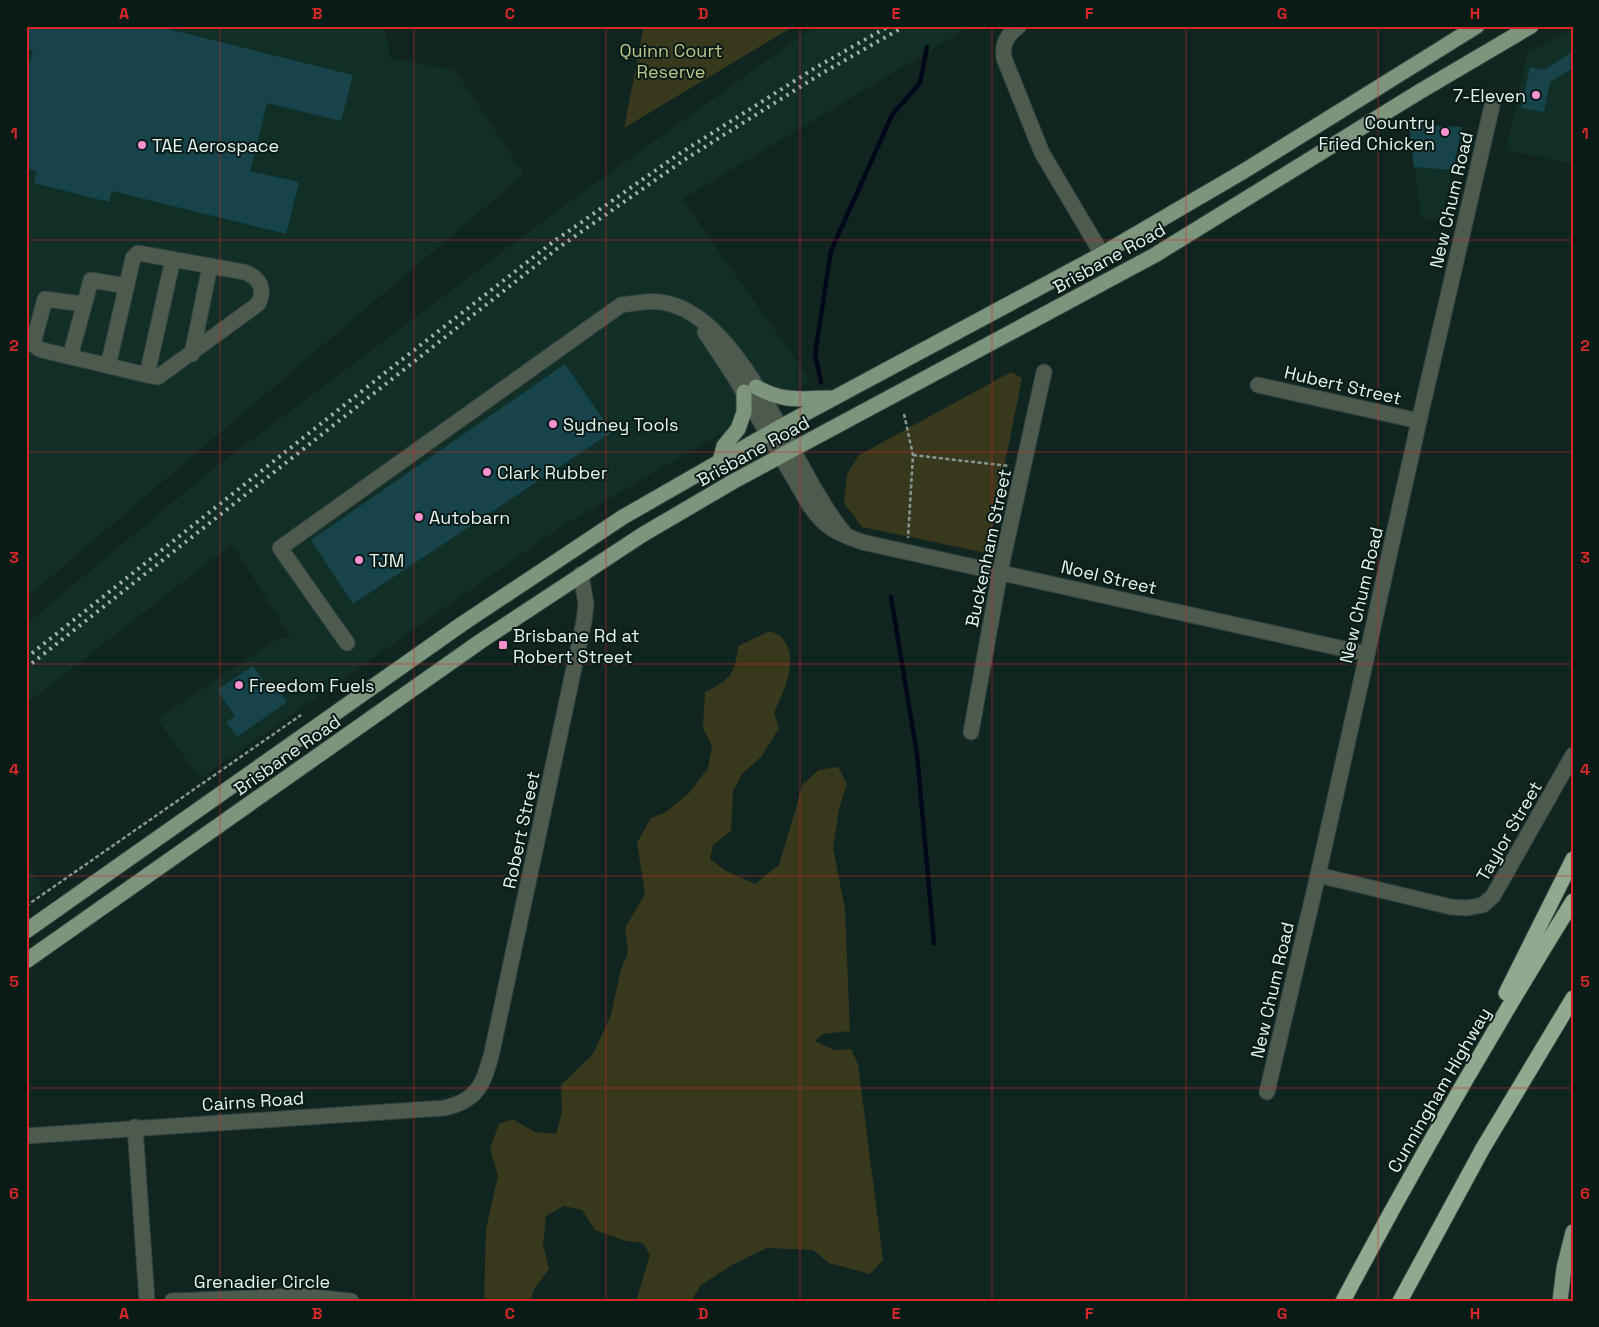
<svg xmlns="http://www.w3.org/2000/svg" width="1599" height="1327" viewBox="0 0 1599 1327" font-family="'Space Grotesk',sans-serif">
<style>
.built{fill:#112e27}
.green{fill:#37381c}
.lines{fill:none;stroke-linecap:round;stroke-linejoin:round}
.stream{stroke:#000819;stroke-width:4.5}
.building{fill:#17434b}
.minor-casing{stroke:#2f423d;stroke-width:17}
.major-casing{stroke:#2f423d;stroke-width:17}
.highway-casing{stroke:#2f423d;stroke-width:17}
.path{stroke:#869692;stroke-width:2.5;stroke-dasharray:4 2.5;stroke-linecap:butt}
.minor{stroke:#4f5a4f;stroke-width:15}
.major{stroke:#7d947d;stroke-width:15}
.highway{stroke:#90aa8f;stroke-width:15}
.rail{stroke:#a3b1ad;stroke-width:4;stroke-dasharray:2.5 5;stroke-linecap:butt}
.grid{fill:none;stroke:#d62828;stroke-width:1;stroke-opacity:0.55}
.poi-dot{fill:#f590d1;stroke:#081b17;stroke-width:2}
.labels{text-anchor:middle;dominant-baseline:central;stroke-width:4;stroke-linejoin:round;paint-order:stroke}
.park-label{font-size:18px;fill:#c2c68b;stroke:#081b17}
.poi-label{font-size:18px;fill:#e7f2ef;stroke:#081b17;text-anchor:start}
.street-label{font-size:18px;fill:#e7f2ef;stroke:#081b17}
.neatline{fill:none;stroke:#d62828;stroke-width:2}
.grid-label{font-size:16px;text-anchor:middle;font-weight:bold;fill:#d62828}
</style>
<rect width="100%" height="100%" fill="#112520"/>
<g class="built">
<polygon points="26,26 385,26 390,58 455,70 524,174 26,598"/>
<polygon points="815,26 971,26 682,199 811,381 559,528 200,779 157,719 280,637 291,638 232,544 26,704 26,624 214,468 580,194"/>
<polygon points="1573,29 1573,164 1506,150 1527,53"/>
<polygon points="1409,124 1462,127 1441,221 1421,218"/>
<polygon points="26,864 43,889 26,900"/>
</g>
<g class="green">
<polygon points="644,26 794,26 624,128"/>
<polygon points="1011,372 1022,378 987,553 862,527 844,503 847,474 859,455"/>
<path d="M 770,631 C 774,633 781,635 783,639 C 800,660 783,692 774,713 L 779,728 L 761,757 L 742,774 L 733,791 L 731,831 L 713,845 L 710,859 L 726,871 L 755,884 L 779,865 L 803,784 L 819,770 L 838,767 L 847,784 L 839,809 L 833,848 L 845,909 L 850,1031 L 823,1034 L 815,1041 L 834,1050 L 851,1049 L 858,1064 L 883,1260 L 870,1274 L 829,1263 L 813,1250 L 767,1248 L 732,1265 L 701,1285 L 691,1301 L 636,1301 L 650,1255 L 643,1243 L 626,1241 L 595,1230 L 582,1210 L 564,1206 L 546,1216 L 543,1245 L 549,1269 L 533,1291 L 531,1301 L 484,1301 L 486,1229 L 498,1176 L 490,1149 L 499,1124 L 512,1119 L 535,1132 L 556,1134 L 562,1112 L 561,1085 L 593,1054 L 611,1015 L 620,973 L 628,952 L 625,928 L 645,894 L 637,843 L 651,818 L 666,812 L 689,793 L 708,768 L 712,746 L 703,728 L 705,692 C 730,680 735,674 738,646 Z"/>
</g>
<g class="lines">
<g class="stream">
<polyline points="821,382 815,354 831,251 892,115 920,83 927,47"/>
<polyline points="891,597 917,754 934,943"/>
</g>
</g>
<g class="building">
<polygon points="26,26 156,26 353,75 341,121 267,103 250,171 299,182 286,234 112,191 109,202 34,183 37,171 26,168 26,78 33,50 26,49"/>
<polygon points="1573,51 1573,68 1550,82 1544,112 1521,108 1530,67 1544,70"/>
<polygon points="1409,124 1462,127 1453,170 1414,167"/>
<polygon points="565,364 612,432 353,604 311,540"/>
<polygon points="253,666 270,690 276,686 287,702 237,737 226,722 235,716 217,690"/>
</g>
<g class="lines">
<g class="minor-casing">
<g id="minor">
<path d="M 1019,26 C 1007,35 1002,43 1004,58 L 1042,153 L 1102,254"/>
<path d="M 705,332 L 734,376 L 810,506 C 825,528 837,533 862,542 L 1367,654"/>
<path d="M 26,338 L 39,349 L 46,351 L 147,375 L 158,377 L 258,304 C 266,289 259,277 244,272 L 138,253 L 133,258 L 108,366"/>
<polyline points="33,344 45,299 83,304"/>
<polyline points="192,354 210,266"/>
<polyline points="70,357 91,280 127,286"/>
<polyline points="147,375 173,259"/>
<polyline points="1258,385 1419,421"/>
<path d="M 347,643 L 280,548 L 621,305 C 638,303 654,299 670,304 C 747,324 795,476 845,534"/>
<polyline points="971,732 1000,572 1044,372"/>
<polyline points="1318,875 1451,907 1467,908 1483,905 1493,896 1573,755"/>
<polyline points="1267,1092 1318,875 1419,421 1492,106"/>
<polyline points="135,1127 147,1301"/>
<path d="M 26,1136 L 444,1108 C 478,1101 484,1083 492,1052 L 584,621 L 586,604 L 581,574"/>
<polyline points="172,1301 303,1296 351,1301"/>
</g>
</g>
<g class="major-casing">
<g id="major">
<path d="M 756,387 C 786,403 798,398 830,398"/>
<polyline points="720,461 724,446 738,429 744,412 744,392"/>
<polyline points="26,931 462,624 623,517 780,427 1102,254 1244,171 1477,26"/>
<polyline points="26,961 481,641 642,535 734,481 1155,255 1419,92 1531,26"/>
<polyline points="1560,1301 1564,1268 1573,1232"/>
</g>
</g>
<g class="highway-casing">
<g id="highway">
<polyline points="1506,993 1573,859"/>
<path d="M 1343,1301 C 1415,1165 1492,1032 1573,901"/>
<polyline points="1400,1301 1483,1148 1573,998"/>
</g>
</g>
<g class="path">
<polyline points="904,414 913,455 908,538"/>
<polyline points="913,455 1009,466"/>
<polyline points="26,906 301,715"/>
</g>
<use href="#minor" class="minor"/>
<use href="#major" class="major"/>
<use href="#highway" class="highway"/>
<g class="rail">
<polyline points="26,658 386,372 553,242 679,154 815,68 889,26"/>
<polyline points="26,668 558,248 684,160 819,75 905,26"/>
</g>
</g>
<path class="grid" d="M 220,26 L 220,1301M 414,26 L 414,1301M 606,26 L 606,1301M 800,26 L 800,1301M 992,26 L 992,1301M 1186,26 L 1186,1301M 1378,26 L 1378,1301M 26,240 L 1573,240M 26,452 L 1573,452M 26,664 L 1573,664M 26,876 L 1573,876M 26,1088 L 1573,1088"/>
<g class="poi-dot">
<circle cx="1536" cy="95" r="5"/>
<circle cx="1445" cy="132" r="5"/>
<circle cx="142" cy="145" r="5"/>
<circle cx="553" cy="424" r="5"/>
<circle cx="487" cy="472" r="5"/>
<circle cx="419" cy="517" r="5"/>
<circle cx="359" cy="560" r="5"/>
<rect x="498" y="640" width="10" height="10" rx="2.5"/>
<circle cx="239" cy="685" r="5"/>
</g>
<g class="labels">
<g class="park-label">
<text x="671" y="50">Quinn Court<tspan x="671" dy="21">Reserve</tspan></text>
</g>
<g class="poi-label">
<text x="1526" y="95" text-anchor="end">7-Eleven</text>
<text x="1435" y="122" text-anchor="end">Country<tspan x="1435" dy="21">Fried Chicken</tspan></text>
<text x="152" y="145">TAE Aerospace</text>
<text x="563" y="424">Sydney Tools</text>
<text x="497" y="472">Clark Rubber</text>
<text x="429" y="517">Autobarn</text>
<text x="369" y="560">TJM</text>
<text x="513" y="635">Brisbane Rd at<tspan x="513" dy="21">Robert Street</tspan></text>
<text x="249" y="685">Freedom Fuels</text>
</g>
<g class="street-label">
<text transform="translate(1451 200) rotate(-77)">New Chum Road</text>
<text transform="translate(1109 258) rotate(-29)">Brisbane Road</text>
<text transform="translate(1343 385) rotate(13)">Hubert Street</text>
<text transform="translate(753 451) rotate(-29)">Brisbane Road</text>
<text transform="translate(988 548) rotate(-78)">Buckenham Street</text>
<text transform="translate(1109 577) rotate(13)">Noel Street</text>
<text transform="translate(1361 595) rotate(-77)">New Chum Road</text>
<text transform="translate(287 755) rotate(-35)">Brisbane Road</text>
<text transform="translate(521 830) rotate(-78)">Robert Street</text>
<text transform="translate(1509 831) rotate(-60)">Taylor Street</text>
<text transform="translate(1272 990) rotate(-77)">New Chum Road</text>
<text transform="translate(1439 1090) rotate(-60)">Cunningham Highway</text>
<text transform="translate(253 1101) rotate(-4)">Cairns Road</text>
<text x="262" y="1281">Grenadier Circle</text>
</g>
</g>
<rect width="1599" height="1327" fill="none" stroke="#081b17" stroke-width="55"/>
<rect x="28" y="28" width="1544" height="1272" class="neatline"/>
<g class="grid-label">
<text x="124" y="19">A</text>
<text x="317" y="19">B</text>
<text x="510" y="19">C</text>
<text x="703" y="19">D</text>
<text x="896" y="19">E</text>
<text x="1089" y="19">F</text>
<text x="1282" y="19">G</text>
<text x="1475" y="19">H</text>
<text x="14" y="139">1</text>
<text x="1585" y="139">1</text>
<text x="14" y="351">2</text>
<text x="1585" y="351">2</text>
<text x="14" y="563">3</text>
<text x="1585" y="563">3</text>
<text x="14" y="775">4</text>
<text x="1585" y="775">4</text>
<text x="14" y="987">5</text>
<text x="1585" y="987">5</text>
<text x="14" y="1199">6</text>
<text x="1585" y="1199">6</text>
<text x="124" y="1319">A</text>
<text x="317" y="1319">B</text>
<text x="510" y="1319">C</text>
<text x="703" y="1319">D</text>
<text x="896" y="1319">E</text>
<text x="1089" y="1319">F</text>
<text x="1282" y="1319">G</text>
<text x="1475" y="1319">H</text>
</g>
</svg>
